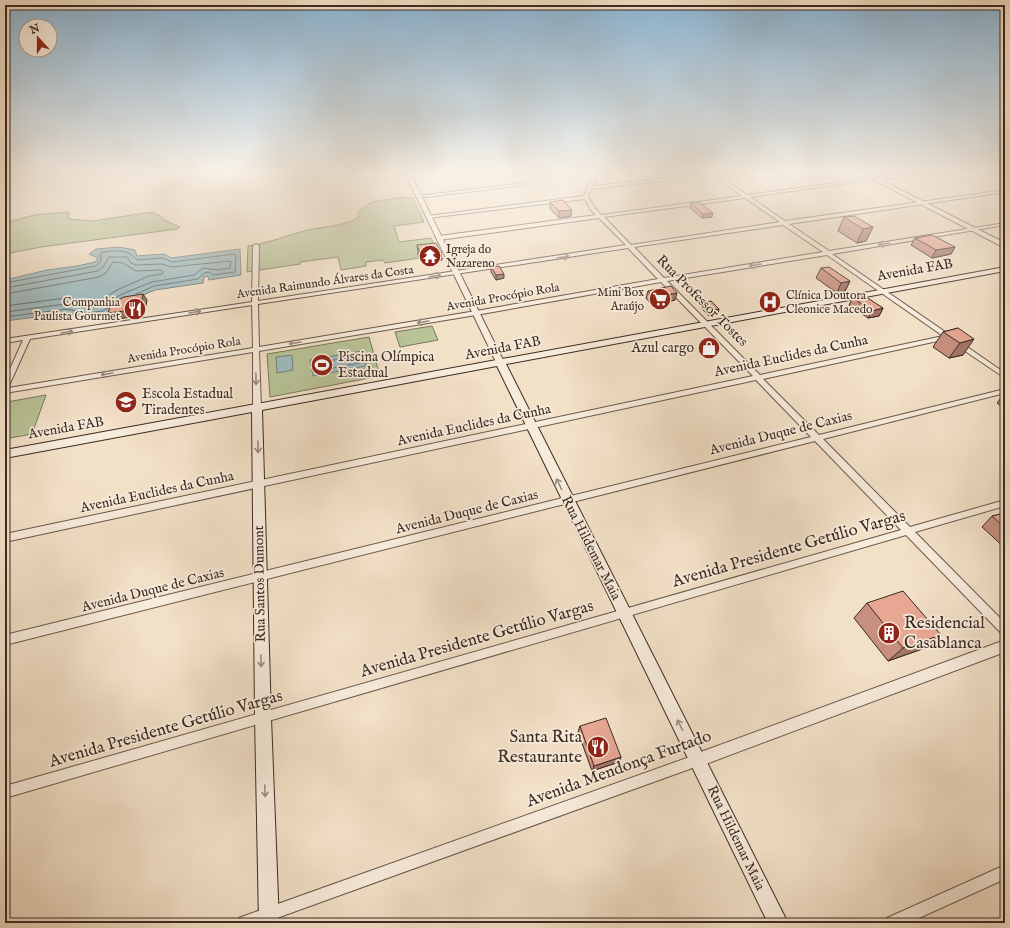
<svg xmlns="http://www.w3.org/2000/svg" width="1010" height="928" viewBox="0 0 1010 928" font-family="'IM FELL English',serif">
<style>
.green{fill:#b8c397;stroke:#7a775d}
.water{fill:#9fbbbf;stroke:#778181}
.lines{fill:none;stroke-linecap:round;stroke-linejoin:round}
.shore{stroke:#6e7371;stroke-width:1}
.minor-casing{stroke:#6a584c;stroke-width:2}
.tertiary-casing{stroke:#6a584c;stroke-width:2}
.secondary-casing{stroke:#3c2b23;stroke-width:2}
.minor{fill:#f7ebdb;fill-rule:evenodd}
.tertiary{fill:#f7ebdb;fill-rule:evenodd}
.secondary{fill:#f7ebdb;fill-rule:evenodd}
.wall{fill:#c7907e;stroke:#3c2b23}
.shaded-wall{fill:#a27567;stroke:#3c2b23}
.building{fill:#e7a793;stroke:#3c2b23}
.oneway{stroke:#9a8b7f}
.labels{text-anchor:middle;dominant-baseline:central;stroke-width:3.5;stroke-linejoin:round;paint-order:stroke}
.far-poi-label{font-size:12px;fill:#3c2b23;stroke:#f7ebdb;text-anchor:start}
.far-street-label{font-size:12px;fill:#3c2b23;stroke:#f7ebdb}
.street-label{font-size:14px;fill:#3c2b23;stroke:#f7ebdb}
.poi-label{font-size:14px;fill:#3c2b23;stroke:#f7ebdb;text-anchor:start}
.near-street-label{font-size:17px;fill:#3c2b23;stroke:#f7ebdb}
.near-poi-label{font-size:17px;fill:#3c2b23;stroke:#f7ebdb;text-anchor:start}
</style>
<rect width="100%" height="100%" fill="#f2e0c7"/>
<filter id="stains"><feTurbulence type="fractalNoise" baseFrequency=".005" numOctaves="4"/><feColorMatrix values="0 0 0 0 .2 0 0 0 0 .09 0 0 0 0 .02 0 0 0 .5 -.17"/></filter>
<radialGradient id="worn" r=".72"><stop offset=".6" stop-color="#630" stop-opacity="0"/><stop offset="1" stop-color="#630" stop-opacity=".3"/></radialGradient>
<g class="green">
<path d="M 403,197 L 413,198 L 424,222 L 394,226 L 399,242 L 431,238 L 437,250 L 417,253 L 419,258 L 385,263 L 383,260 L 366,262 L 366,266 L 341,270 L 338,257 L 300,262 L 300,264 L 247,272 L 248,246 C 269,243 288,235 308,230 C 327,226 340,227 358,218 L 358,212 L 372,202 Z"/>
<polygon points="68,212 69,219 93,221 152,212 160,216 164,220 180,227 177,229 41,247 5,254 5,223 34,215"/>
<polygon points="432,326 438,340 400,347 395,332"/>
<polygon points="369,337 380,376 270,397 267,354"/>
<polygon points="46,395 32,434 5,439 5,415 8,407 5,407 7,402"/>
</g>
<g class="water">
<polygon points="119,247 135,250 137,256 164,254 171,258 240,249 241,275 209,280 208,276 204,277 203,283 155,290 126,302 105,314 85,317 67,313 5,321 5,280 47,270 77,266 95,262 98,258 89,254 96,249"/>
<polygon points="362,351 366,366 313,376 310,360"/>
<polygon points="292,355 293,370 277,373 276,357"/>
</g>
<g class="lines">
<g class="shore">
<path d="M 5,283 L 96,266 L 101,260 L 100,254 L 102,252 C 116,251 127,248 137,260 L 163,258 L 172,262 L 234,254 L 236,255 L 235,272 L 213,275 L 209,272 L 204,273 L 198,279 L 154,286 L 136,294"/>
<polyline points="5,288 98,271 103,267 109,257 127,257 131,263 136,265 162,264 172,267 231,261 230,268 217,270 203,268 194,275 152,282 122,294 102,306 86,308 66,304 5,312"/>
<polyline points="5,294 99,277 106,273 113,262 123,263 136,271 161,270 163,272 162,274 149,276 119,289 100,300 86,302 66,298 5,306"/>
<polyline points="5,317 67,309 86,313 103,311 109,307"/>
<polygon points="357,356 359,356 359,363 318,371 315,364 317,363"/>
</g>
<g class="minor-casing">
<g id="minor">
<path d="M 594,173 L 598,173 L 593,186 L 718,173 L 716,174 L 747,195 L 871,178 L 862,173 L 866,173 L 877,179 L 750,197 L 785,221 L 1005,190 L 1005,192 L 789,224 L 829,251 L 1005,223 L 1005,225 L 832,254 L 1005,373 L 1005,378 L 947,339 L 763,379 L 819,435 L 1005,389 L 1005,393 L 823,439 L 910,527 L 1005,500 L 1005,506 L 915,532 L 1005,623 L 1005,635 L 1001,633 L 906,535 L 5,798 L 5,786 L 901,530 L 815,441 L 5,645 L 5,635 L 811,437 L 756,380 L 5,542 L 5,534 L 753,376 L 661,282 L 476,315 L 259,351 L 261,408 L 257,410 L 253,408 L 253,352 L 5,393 L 5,380 L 23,340 L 5,343 L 5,339 L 252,302 L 253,246 L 256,244 L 259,246 L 258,301 L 626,245 L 599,218 L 439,240 L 436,238 L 439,236 L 596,215 L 591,210 L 585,199 L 428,218 L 426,217 L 428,216 L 584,196 ZM 712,175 L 742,196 L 601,215 L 595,208 L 588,197 L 591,189 ZM 745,198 L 780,222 L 631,245 L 604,217 ZM 783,225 L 823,252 L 664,278 L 634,247 ZM 628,248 L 658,279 L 476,311 L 259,347 L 258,304 ZM 827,255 L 943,336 L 760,375 L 667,281 ZM 252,305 L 253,348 L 8,388 L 30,339 Z"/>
<polygon points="522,183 524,183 524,185 418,198 416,197 418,196"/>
<polygon points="698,754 702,756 704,760 702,764 698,766 263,923 237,923 239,918 244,916"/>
<polygon points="1005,865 1005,879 908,923 885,923 887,918"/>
</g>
</g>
<g class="tertiary-casing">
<g id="tertiary">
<polygon points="405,173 410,173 504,362 503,364 500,365 496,362"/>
<polygon points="909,173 921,173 881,180 1005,243 1005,248 872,179"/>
<polygon points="1005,640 1005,652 698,767 693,765 691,760 693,755 698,753"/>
</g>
</g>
<g class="secondary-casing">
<polygon id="secondary" points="1005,267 1005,271 506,364 788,923 768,923 497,366 262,410 271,718 279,923 259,923 255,718 252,412 5,458 5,450"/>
</g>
<use href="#minor" class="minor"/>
<use href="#tertiary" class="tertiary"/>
<use href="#secondary" class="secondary"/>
</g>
<g class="wall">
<polygon points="871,173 893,173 875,175"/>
<polygon points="550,202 571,216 559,218 550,209"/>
<polygon points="691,203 712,217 702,218 690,208"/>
<polygon points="844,217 873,227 866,241 857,243 838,231"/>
<polygon points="915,238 955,247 951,254 932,258 911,245"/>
<polygon points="417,245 441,252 442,260 422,263 418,252"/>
<polygon points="491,267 504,278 496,280 491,272"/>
<polygon points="821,268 850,281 845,291 837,293 816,278"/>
<polygon points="648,291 675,300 652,305 646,298"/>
<polygon points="853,298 883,308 879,316 868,318 849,305"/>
<polygon points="702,303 718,315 709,316 701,308"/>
<polygon points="958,328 963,355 949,358 933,347 943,332"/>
<polygon points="1005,393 1005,409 997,403"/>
<polygon points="1005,513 1005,548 982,527 992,516"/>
<polygon points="867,603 941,635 925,648 888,661 854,618"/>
<polygon points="580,726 621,757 619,762 592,771 578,732"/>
</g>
<g class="shaded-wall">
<polygon points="876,173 893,173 875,175"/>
<polygon points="572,210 571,216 559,218 559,211"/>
<polygon points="713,213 712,217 702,218 703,214"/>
<polygon points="873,227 866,241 857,243 863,229"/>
<polygon points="955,247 951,254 932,258 936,250"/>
<polygon points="441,252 442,260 422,263 421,255"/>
<polygon points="504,274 504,278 496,280 496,275"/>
<polygon points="850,281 845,291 837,293 841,283"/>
<polygon points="677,293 675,300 652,305 653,297"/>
<polygon points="143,294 147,300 144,315 112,320 108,313"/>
<polygon points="883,308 879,316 868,318 872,311"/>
<polygon points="719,309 718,315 709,316 711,311"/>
<polygon points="974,339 963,355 949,358 960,343"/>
<polygon points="941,635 925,648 888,661 903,648"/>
<polygon points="621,757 619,762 592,771 594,766"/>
</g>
<g class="building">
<polygon points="563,200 572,210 559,211 550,202"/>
<polygon points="699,202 713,213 703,214 691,203"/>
<polygon points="854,216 873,227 863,229 844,217"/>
<polygon points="932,235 955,247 936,250 915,238"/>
<polygon points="436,243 441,252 421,255 417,245"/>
<polygon points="499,266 504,274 496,275 491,267"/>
<polygon points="829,267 850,281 841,283 821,268"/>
<polygon points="671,286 677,293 653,297 648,291"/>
<polygon points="143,294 140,309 108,313 111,303 124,297"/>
<polygon points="863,295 883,308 872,311 853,298"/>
<polygon points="711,301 719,309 711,311 702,303"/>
<polygon points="958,328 974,339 960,343 943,332"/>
<polygon points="1005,513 1005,528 992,516"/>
<polygon points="903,591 941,635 903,648 867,603"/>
<polygon points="606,718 621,757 594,766 580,726"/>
</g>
<defs><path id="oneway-shaft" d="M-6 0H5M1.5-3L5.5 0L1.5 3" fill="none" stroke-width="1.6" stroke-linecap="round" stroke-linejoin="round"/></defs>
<g class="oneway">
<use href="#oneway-shaft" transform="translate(884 244) rotate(171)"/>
<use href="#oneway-shaft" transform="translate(563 257) rotate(-9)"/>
<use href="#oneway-shaft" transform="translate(755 265) rotate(171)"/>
<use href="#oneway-shaft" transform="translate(435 276) rotate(-8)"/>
<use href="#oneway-shaft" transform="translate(195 312) rotate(-9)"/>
<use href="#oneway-shaft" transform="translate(423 322) rotate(171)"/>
<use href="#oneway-shaft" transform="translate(67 332) rotate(-9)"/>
<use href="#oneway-shaft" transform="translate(295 343) rotate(171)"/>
<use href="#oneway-shaft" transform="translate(107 374) rotate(171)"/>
<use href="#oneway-shaft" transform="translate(256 379) rotate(89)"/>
<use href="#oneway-shaft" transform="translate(258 447) rotate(89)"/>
<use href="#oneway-shaft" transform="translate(559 484) rotate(-115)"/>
<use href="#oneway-shaft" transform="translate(261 661) rotate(89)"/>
<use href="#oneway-shaft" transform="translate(680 725) rotate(-117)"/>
<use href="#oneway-shaft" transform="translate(265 791) rotate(88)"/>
</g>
<linearGradient id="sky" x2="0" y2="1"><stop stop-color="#8bb7d8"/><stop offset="0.57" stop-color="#f9f1e6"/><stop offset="1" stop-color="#f9f1e6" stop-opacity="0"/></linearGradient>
<rect width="1010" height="303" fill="url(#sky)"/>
<defs>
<g id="temple-disc" transform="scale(1.15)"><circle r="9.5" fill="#8f2418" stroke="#f7ebdb"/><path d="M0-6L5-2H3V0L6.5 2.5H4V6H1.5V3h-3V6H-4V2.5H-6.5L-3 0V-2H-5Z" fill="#fff"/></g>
<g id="supermarket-disc" transform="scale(1.15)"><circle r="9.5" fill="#8f2418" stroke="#f7ebdb"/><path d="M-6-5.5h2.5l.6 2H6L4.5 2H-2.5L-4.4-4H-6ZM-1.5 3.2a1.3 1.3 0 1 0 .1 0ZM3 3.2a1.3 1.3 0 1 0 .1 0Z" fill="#fff"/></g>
<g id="hospital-disc" transform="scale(1.15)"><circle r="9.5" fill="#8f2418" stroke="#f7ebdb"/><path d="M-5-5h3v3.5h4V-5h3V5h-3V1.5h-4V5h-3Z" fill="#fff"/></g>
<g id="restaurant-disc" transform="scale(1.15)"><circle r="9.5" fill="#8f2418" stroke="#f7ebdb"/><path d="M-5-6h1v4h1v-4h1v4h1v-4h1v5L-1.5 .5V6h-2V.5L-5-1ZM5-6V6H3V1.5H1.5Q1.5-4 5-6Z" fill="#fff"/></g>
<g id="shop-disc" transform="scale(1.15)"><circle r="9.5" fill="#8f2418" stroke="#f7ebdb"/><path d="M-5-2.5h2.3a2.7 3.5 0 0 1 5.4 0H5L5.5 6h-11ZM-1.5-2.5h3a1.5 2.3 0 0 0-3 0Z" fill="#fff"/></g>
<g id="stadium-disc" transform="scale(1.15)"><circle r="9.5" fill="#8f2418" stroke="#f7ebdb"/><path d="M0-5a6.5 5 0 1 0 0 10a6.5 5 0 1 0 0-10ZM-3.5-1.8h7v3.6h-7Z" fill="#fff"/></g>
<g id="school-disc" transform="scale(1.15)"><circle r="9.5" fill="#8f2418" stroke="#f7ebdb"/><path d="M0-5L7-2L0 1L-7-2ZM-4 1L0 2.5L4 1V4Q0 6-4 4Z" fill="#fff"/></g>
<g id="building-disc" transform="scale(1.15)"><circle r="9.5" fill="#8f2418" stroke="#f7ebdb"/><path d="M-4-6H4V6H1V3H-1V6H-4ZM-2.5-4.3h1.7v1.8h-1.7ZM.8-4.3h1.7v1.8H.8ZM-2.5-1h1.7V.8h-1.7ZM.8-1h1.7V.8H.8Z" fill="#fff"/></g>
</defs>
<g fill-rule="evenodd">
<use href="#temple-disc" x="430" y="256"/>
<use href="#supermarket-disc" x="660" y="299"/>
<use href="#hospital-disc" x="770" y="302"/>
<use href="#restaurant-disc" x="135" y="309"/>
<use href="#shop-disc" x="709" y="348"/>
<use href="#stadium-disc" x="322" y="365"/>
<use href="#school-disc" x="126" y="402"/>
<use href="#building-disc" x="889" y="633"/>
<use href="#restaurant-disc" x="598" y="747"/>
</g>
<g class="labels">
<g class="far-poi-label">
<text x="446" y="249">Igreja do<tspan x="446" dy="14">Nazareno</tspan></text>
<text x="644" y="292" text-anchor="end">Mini Box<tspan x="644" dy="14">Araújo</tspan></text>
<text x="786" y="295">Clínica Doutora<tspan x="786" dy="14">Cleonice Macedo</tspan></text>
<text x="120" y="302" text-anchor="end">Companhia<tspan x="120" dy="14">Paulista Gourmet</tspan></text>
</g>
<g class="far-street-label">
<text transform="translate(325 282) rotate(-8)">Avenida Raimundo Álvares da Costa</text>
<text transform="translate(503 297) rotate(-10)">Avenida Procópio Rola</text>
<text transform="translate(184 350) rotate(-9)">Avenida Procópio Rola</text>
</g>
<g class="street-label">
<text transform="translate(915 270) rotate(-10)">Avenida FAB</text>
<text transform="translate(702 301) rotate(45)">Rua Professor Tostes</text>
<text transform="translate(503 348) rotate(-11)">Avenida FAB</text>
<text transform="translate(791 356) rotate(-12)">Avenida Euclides da Cunha</text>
<text transform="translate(474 425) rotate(-12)">Avenida Euclides da Cunha</text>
<text transform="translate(66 428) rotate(-10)">Avenida FAB</text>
<text transform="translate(781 433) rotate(-14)">Avenida Duque de Caxias</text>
<text transform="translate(157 492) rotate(-12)">Avenida Euclides da Cunha</text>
<text transform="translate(467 512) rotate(-14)">Avenida Duque de Caxias</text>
<text transform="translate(591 548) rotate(63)">Rua Hildemar Maia</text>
<text transform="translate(260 584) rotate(-91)">Rua Santos Dumont</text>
<text transform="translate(153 590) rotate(-14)">Avenida Duque de Caxias</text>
<text transform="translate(736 838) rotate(64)">Rua Hildemar Maia</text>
</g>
<g class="poi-label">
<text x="694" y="348" text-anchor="end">Azul cargo</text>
<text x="338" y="357">Piscina Olímpica<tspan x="338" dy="16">Estadual</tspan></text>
<text x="142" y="394">Escola Estadual<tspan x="142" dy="16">Tiradentes</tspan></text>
</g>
<g class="near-street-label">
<text transform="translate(789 549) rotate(-16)">Avenida Presidente Getúlio Vargas</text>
<text transform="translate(477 639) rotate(-16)">Avenida Presidente Getúlio Vargas</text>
<text transform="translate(166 729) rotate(-16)">Avenida Presidente Getúlio Vargas</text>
<text transform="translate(619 769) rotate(-20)">Avenida Mendonça Furtado</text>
</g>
<g class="near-poi-label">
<text x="904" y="623">Residencial<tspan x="904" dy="20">Casablanca</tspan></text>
<text x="582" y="737" text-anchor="end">Santa Rita<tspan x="582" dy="20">Restaurante</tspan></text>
</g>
</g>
<rect width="1010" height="928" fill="none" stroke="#f2e0c7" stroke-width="20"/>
<rect x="6" y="6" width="998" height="916" fill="none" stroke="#3c2b23" stroke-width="2"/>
<rect x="10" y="10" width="990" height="908" fill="none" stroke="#3c2b23"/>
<g transform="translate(38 38) rotate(339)"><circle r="19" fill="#f7ebdb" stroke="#ac9e91"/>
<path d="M0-3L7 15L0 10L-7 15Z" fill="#8f2418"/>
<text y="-6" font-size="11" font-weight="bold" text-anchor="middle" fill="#3c2b23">N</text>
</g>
<rect width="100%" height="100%" filter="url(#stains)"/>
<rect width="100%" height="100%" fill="url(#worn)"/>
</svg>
